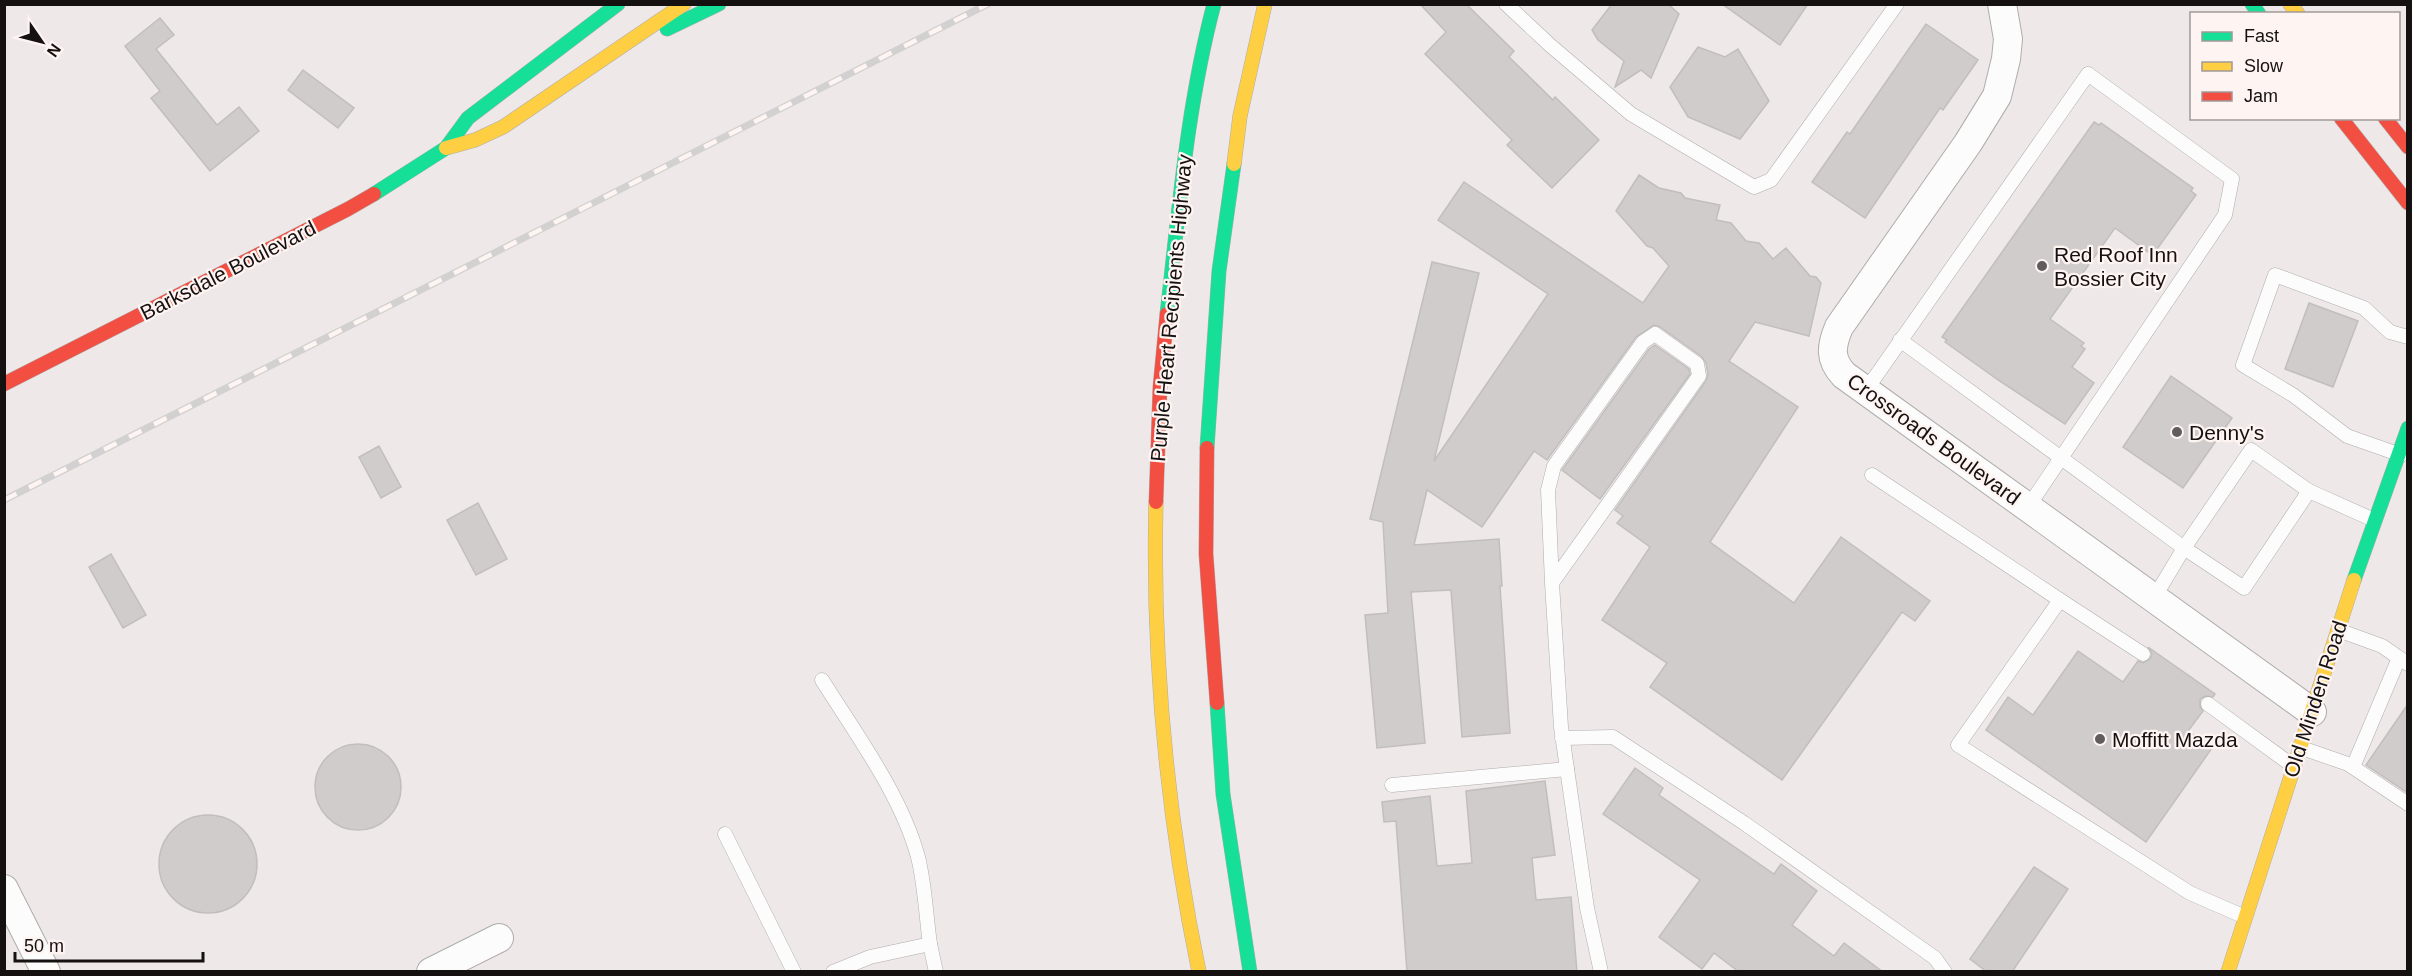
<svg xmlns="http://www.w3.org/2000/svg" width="2412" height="976" viewBox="0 0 2412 976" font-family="Arial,sans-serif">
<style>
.building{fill:#d0cccc;stroke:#c2bebe;stroke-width:1.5}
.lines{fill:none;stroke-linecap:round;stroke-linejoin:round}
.lane-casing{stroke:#b0acac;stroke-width:15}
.street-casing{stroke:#b0acac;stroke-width:30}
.fast-casing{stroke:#b0acac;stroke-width:15}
.slow-casing{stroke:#b0acac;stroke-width:15}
.jam-casing{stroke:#b0acac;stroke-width:15}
.lane{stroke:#fcfcfc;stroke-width:14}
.street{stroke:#fcfcfc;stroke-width:28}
.fast{stroke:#16e098;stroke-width:14}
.slow{stroke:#ffcf43;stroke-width:14}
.jam{stroke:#f24e42;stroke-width:14}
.rail-casing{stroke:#d2d0d0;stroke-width:7}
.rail{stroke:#fef4f2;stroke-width:4.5;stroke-dasharray:14;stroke-linecap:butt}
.poi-dot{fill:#615d5c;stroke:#fef4f2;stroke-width:2}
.labels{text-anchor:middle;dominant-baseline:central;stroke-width:4.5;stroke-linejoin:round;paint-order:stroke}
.poi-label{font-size:21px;fill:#151111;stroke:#fef4f2;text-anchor:start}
.street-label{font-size:21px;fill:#151111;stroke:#fef4f2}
</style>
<rect width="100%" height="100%" fill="#eee9e8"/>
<g class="building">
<polygon points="1420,4 1466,4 1514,51 1509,57 1553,100 1555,97 1599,140 1552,188 1507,145 1512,140 1425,54 1446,32"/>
<polygon points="1612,4 1668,4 1679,14 1651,78 1641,70 1615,87 1624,61 1598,40 1592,30"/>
<polygon points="1722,4 1808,4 1780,45"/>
<polygon points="160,18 174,35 156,49 217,125 239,107 259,131 210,171 151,98 160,91 125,46"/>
<polygon points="1926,24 1978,60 1943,110 1940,108 1865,218 1812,182 1847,132 1850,134"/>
<polygon points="1698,47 1725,57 1738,49 1769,101 1740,139 1688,117 1670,87"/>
<polygon points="303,70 354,108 338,128 288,90"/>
<polygon points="2094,122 2099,125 2101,123 2193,188 2191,191 2196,195 2155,252 2151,249 2148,252 2115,228 2050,319 2084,343 2081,346 2085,349 2072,367 2094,383 2065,424 1998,380 1945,342 1947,340 1942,337"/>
<polygon points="1639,175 1659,188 1681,193 1685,198 1720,205 1716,220 1731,223 1746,241 1759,243 1773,259 1786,248 1810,276 1816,277 1821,283 1809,336 1755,322 1729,361 1798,407 1710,542 1794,603 1841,537 1930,601 1915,621 1902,612 1782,780 1650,687 1667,663 1602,620 1650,547 1617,523 1623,516 1615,510 1706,381 1708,375 1706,363 1702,357 1660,327 1654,325 1636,337 1547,460 1534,451 1482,527 1427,490 1414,545 1499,539 1502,586 1500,586 1510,733 1462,737 1451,590 1411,592 1425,743 1377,748 1365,615 1388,613 1383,522 1370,519 1432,262 1479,273 1434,461 1548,294 1438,220 1464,182 1643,303 1669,266 1653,248 1647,246 1616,211"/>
<polygon points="2309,303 2358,321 2333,387 2285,369"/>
<polygon points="1655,345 1689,369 1690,374 1600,499 1562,470 1649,349"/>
<polygon points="2171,376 2232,418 2183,488 2123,447"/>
<polygon points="379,446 401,487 381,498 359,457"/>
<polygon points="478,503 507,559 476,575 447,520"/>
<polygon points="111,554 146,615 123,628 89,567"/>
<polygon points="2148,647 2215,694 2213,697 2205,696 2200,699 2200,707 2203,711 2188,731 2212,748 2146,842 1986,730 2008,697 2033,715 2078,651 2123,682 2138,661 2143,663 2150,659 2152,654"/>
<polygon points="2408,704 2408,793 2366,765"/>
<circle cx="358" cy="787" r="43"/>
<polygon points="1635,768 1663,788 1659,795 1774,874 1781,864 1817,891 1792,925 1834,956 1844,943 1883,972 1739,972 1714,953 1702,969 1659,937 1700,880 1603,814"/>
<polygon points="1545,781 1555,855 1532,858 1536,900 1571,897 1577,972 1407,972 1396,821 1384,822 1382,802 1430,796 1437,866 1472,863 1466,791"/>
<circle cx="208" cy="864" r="49"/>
<polygon points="2034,867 2068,889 2012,972 1987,972 1970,959"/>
</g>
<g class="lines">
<g class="lane-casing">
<g id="lane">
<polyline points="1506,4 1551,46 1631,114 1754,187 1771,180 1897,4"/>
<polyline points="1900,340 2184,548 2244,588 2309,491 2374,520"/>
<polyline points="1866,390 2088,74 2232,179 2225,215 2028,507"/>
<polyline points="2401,455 2347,436 2293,395 2243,365 2275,275 2364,308 2390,332 2408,337"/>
<polyline points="1872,475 2060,600 1958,745 2190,893 2245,917"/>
<polyline points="1552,583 1548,490 1554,466 1643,342 1655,334 1697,364 1699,376 1552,583 1561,727 1587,908 1601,972"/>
<polyline points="2154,598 2184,548 2251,450 2309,491"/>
<polyline points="2060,600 2143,654"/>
<polyline points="2338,630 2382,646 2408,664"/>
<path d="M 822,680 C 856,734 901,795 918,857 C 925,885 926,916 930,944 L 870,957 L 833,972"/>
<polyline points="2208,704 2293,766"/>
<polyline points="1562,738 1613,737 1744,823 1935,958 1945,972"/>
<polyline points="2299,747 2348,764 2408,804"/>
<polyline points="2353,767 2399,658"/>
<polyline points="1392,785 1567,769"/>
<polyline points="725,834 794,972"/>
<polyline points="930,944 936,972"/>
</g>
</g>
<g class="street-casing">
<g id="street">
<path d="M 2002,4 L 2008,39 L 2006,59 L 1997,96 L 1968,143 L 1839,327 C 1831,346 1829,359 1844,375 L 2312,712"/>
<polyline points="4,889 46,972"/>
<polyline points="431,972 499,938"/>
</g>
</g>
<g class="fast-casing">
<g id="fast">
<polyline points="2252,4 2259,14"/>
<polyline points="667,29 719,4"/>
<polyline points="374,194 446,148 468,118 618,4"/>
<path d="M 1167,314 C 1179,210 1187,106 1214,4"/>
<polyline points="1207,448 1219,271 1234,164"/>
<polyline points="2354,580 2408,428"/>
<polyline points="1217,703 1223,794 1250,972"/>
</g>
</g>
<g class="slow-casing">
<g id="slow">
<polyline points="2290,4 2298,14"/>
<polyline points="446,148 475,140 503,127 684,4"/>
<polyline points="1234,164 1240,116 1265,4"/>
<path d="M 1156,502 C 1152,661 1167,817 1199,972"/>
<polyline points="2228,972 2354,580"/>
</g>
</g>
<g class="jam-casing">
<g id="jam">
<polyline points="2341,118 2408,203"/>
<polyline points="2385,118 2408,147"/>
<polyline points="4,384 348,209 374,194"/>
<polyline points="1207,448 1206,554 1217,703"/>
<polyline points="1156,502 1160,387 1167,314"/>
</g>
</g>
<use href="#lane" class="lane"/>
<use href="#street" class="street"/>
<use href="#fast" class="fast"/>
<use href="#slow" class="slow"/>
<use href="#jam" class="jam"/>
<g class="rail-casing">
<polyline id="rail" points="4,500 988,4"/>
</g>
<use href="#rail" class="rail"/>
</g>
<g class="poi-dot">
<circle cx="2042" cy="266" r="6"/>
<circle cx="2177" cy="432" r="6"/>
<circle cx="2100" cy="739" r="6"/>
</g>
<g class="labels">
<g class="poi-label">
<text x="2054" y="254">Red Roof Inn<tspan x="2054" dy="24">Bossier City</tspan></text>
<text x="2189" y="432">Denny's</text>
<text x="2112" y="739">Moffitt Mazda</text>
</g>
<g class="street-label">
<text transform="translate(228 270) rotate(-27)">Barksdale Boulevard</text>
<text transform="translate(1171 308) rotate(-85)">Purple Heart Recipients Highway</text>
<text transform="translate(1934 439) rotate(36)">Crossroads Boulevard</text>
<text transform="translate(2315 699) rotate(-72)">Old Minden Road</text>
</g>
</g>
<rect width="2412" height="976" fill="none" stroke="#151111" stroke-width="12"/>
<rect x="2190" y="12" width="210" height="108" fill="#fef4f2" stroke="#a19998" stroke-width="1.5"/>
<rect x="2202" y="32" width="30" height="9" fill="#16e098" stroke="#a19998" stroke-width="1.5"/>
<text x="2244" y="42" font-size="18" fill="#151111">Fast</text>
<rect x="2202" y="62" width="30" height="9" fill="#ffcf43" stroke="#a19998" stroke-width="1.5"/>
<text x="2244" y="72" font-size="18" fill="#151111">Slow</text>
<rect x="2202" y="92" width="30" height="9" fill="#f24e42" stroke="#a19998" stroke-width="1.5"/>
<text x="2244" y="102" font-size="18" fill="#151111">Jam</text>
<g transform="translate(42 42) rotate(125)" stroke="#fef4f2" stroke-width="4.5" paint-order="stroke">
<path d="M0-4.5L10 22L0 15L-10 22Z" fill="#151111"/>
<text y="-9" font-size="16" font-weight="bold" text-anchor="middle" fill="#151111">N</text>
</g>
<path d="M15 952v9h188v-9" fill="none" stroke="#151111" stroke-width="3"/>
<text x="24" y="952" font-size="18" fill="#151111" stroke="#fef4f2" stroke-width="4.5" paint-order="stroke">50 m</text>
</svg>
